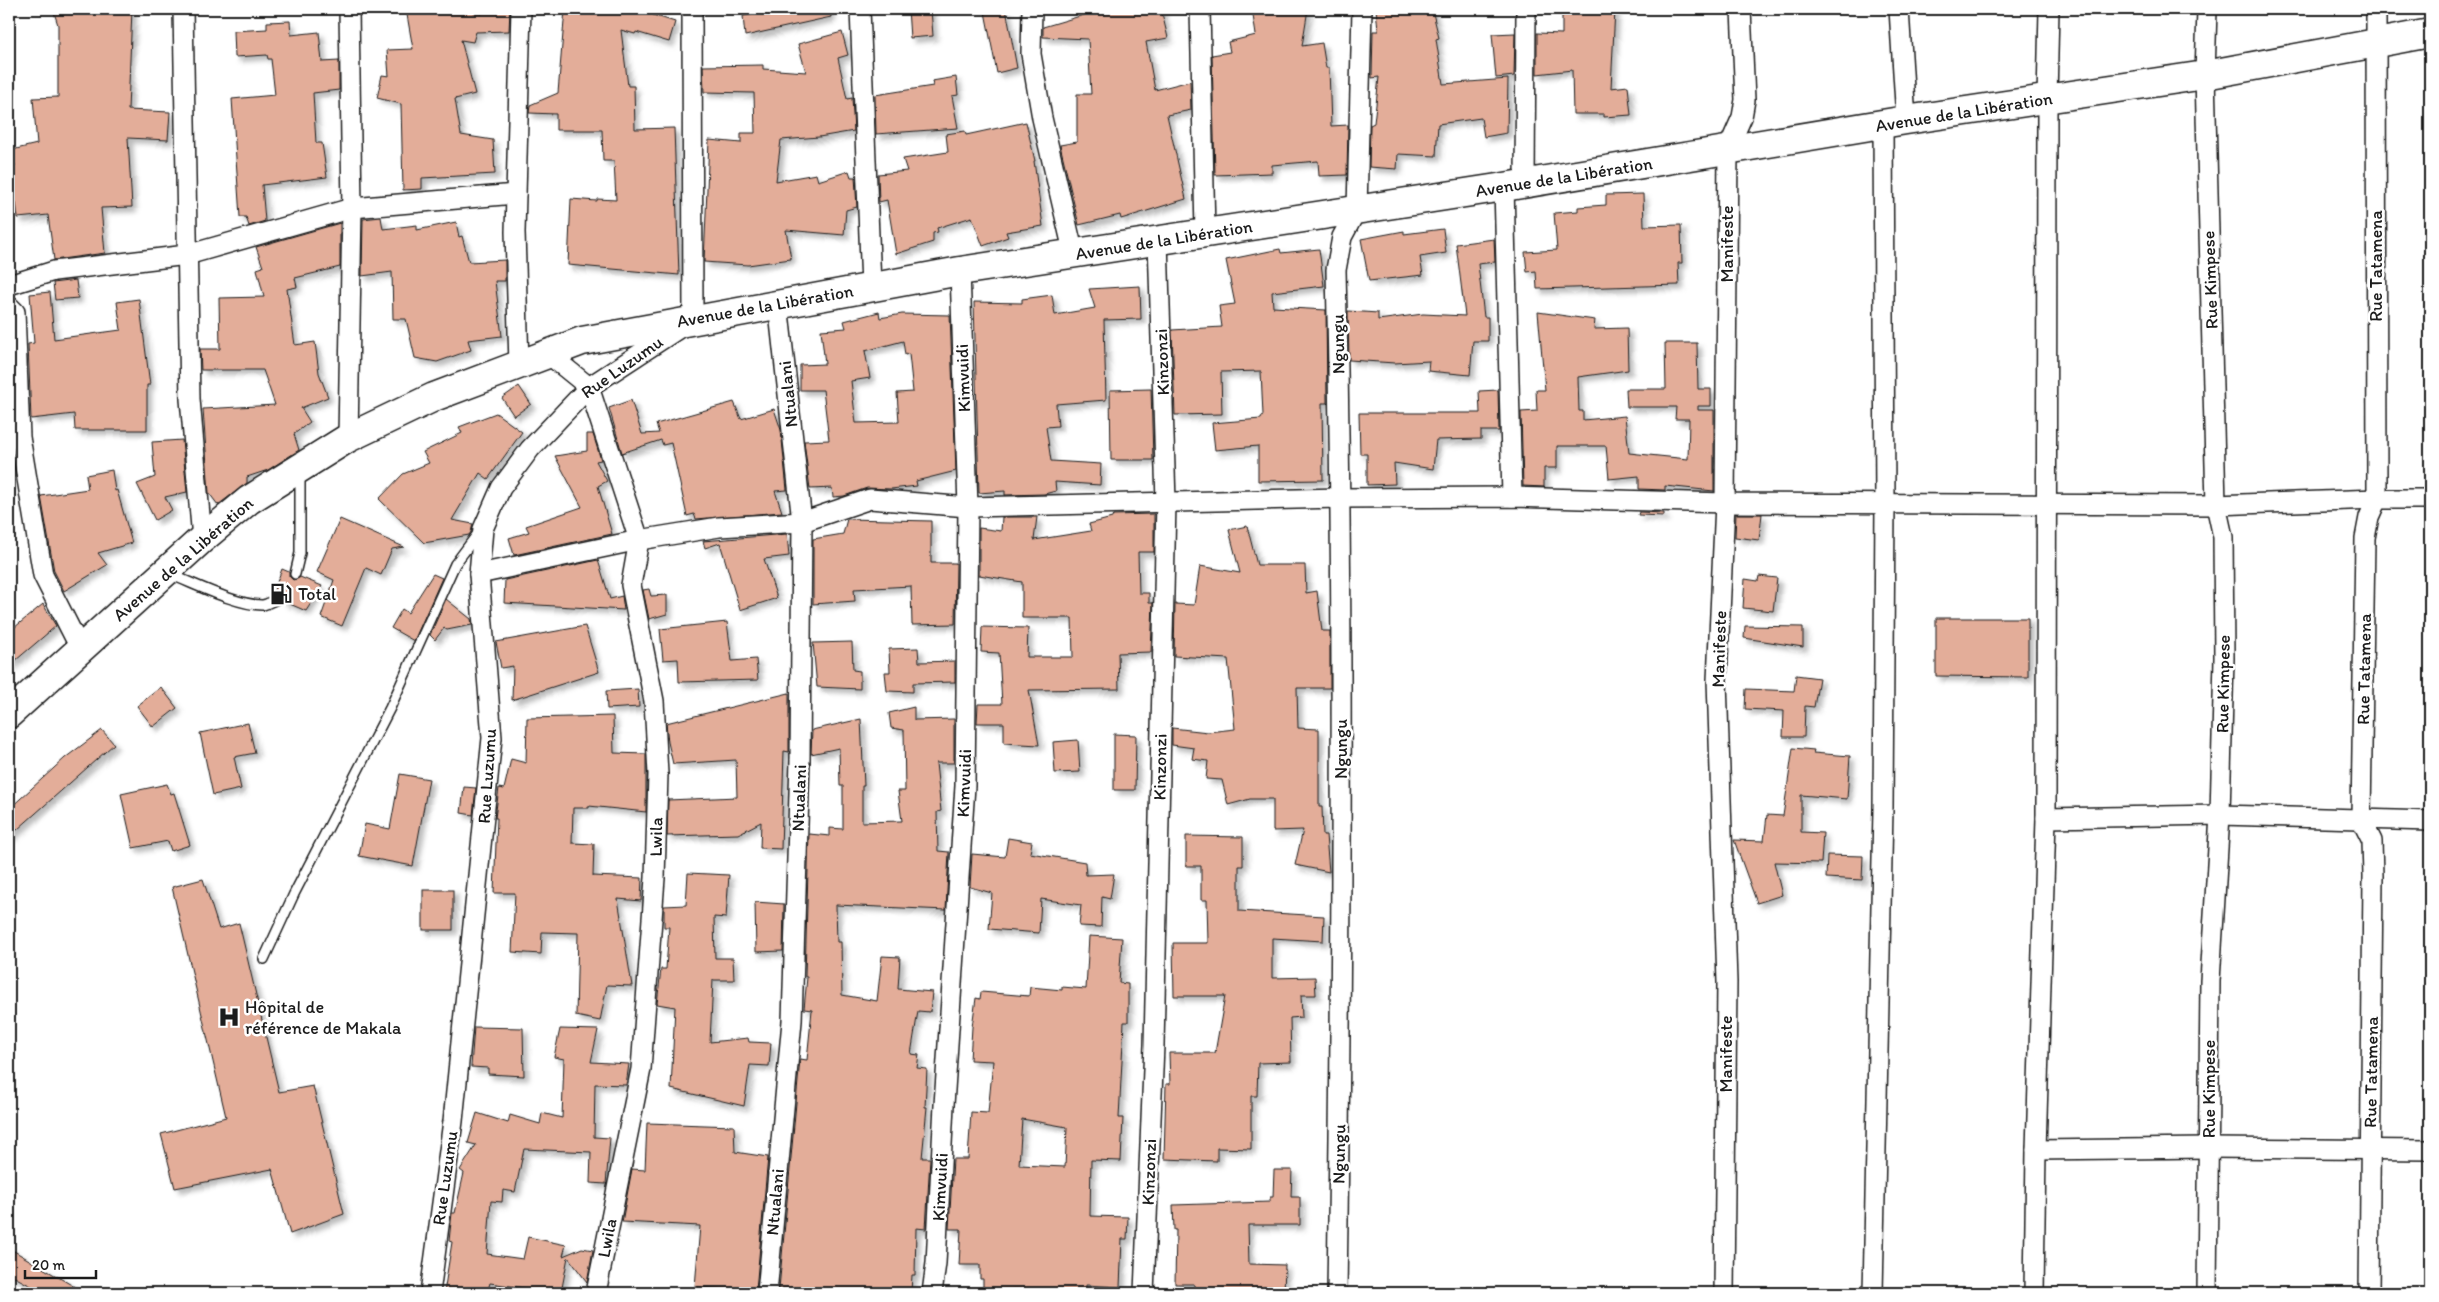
<svg xmlns="http://www.w3.org/2000/svg" width="2439" height="1302" viewBox="0 0 2439 1302" font-family="Itim,sans-serif">
<style>
.building{fill:#e3ad99;stroke:#1c1c1c;fill-rule:evenodd;filter:url(#shadow)}
.lines{fill:none;stroke-linecap:round;stroke-linejoin:round}
.service-casing{stroke:#1c1c1c;stroke-width:12}
.minor-casing{stroke:#1c1c1c;stroke-width:22}
.trunk-casing{stroke:#1c1c1c;stroke-width:31}
.service{stroke:#fff;stroke-width:9}
.minor{stroke:#fff;stroke-width:19}
.trunk{stroke:#fff;stroke-width:28}
.labels{text-anchor:middle;dominant-baseline:central;stroke-width:5;stroke-linejoin:round;paint-order:stroke}
.street-label{font-size:18px;fill:#1c1c1c;stroke:#fff}
.poi-label{font-size:18px;fill:#1c1c1c;stroke:#fff;text-anchor:start}
</style>
<defs>
<filter id="shadow"><feDropShadow dx="4.5" dy="4.5" stdDeviation="2.5" flood-color="#0004"/></filter>
</defs>
<rect width="100%" height="100%" fill="#fff"/>
<filter id="ink" filterUnits="userSpaceOnUse"><feTurbulence type="fractalNoise" baseFrequency=".02" numOctaves="2"/><feDisplacementMap in="SourceGraphic" scale="10" xChannelSelector="R" yChannelSelector="G"/><feConvolveMatrix kernelMatrix="1 2 1 2 8 2 1 2 1" color-interpolation-filters="sRGB"/></filter>
<g filter="url(#ink)">
<g class="building">
<polygon points="53,9 132,9 128,110 170,112 168,140 128,138 132,207 101,208 105,253 54,260 48,215 18,218 16,202 9,196 9,165 15,166 12,150 37,144 33,98 58,97 58,25"/>
<polygon points="406,9 449,9 482,14 482,10 510,9 509,31 476,32 473,42 461,40 475,94 455,99 461,135 493,140 495,174 422,178 422,189 403,190 401,104 377,98 382,75 389,76 387,50 413,49"/>
<polygon points="565,9 653,9 653,15 675,22 669,42 636,32 635,34 621,30 628,86 634,86 635,129 674,128 679,275 568,265 571,199 597,201 597,199 616,200 614,161 603,161 602,130 556,130 556,114 529,113 530,105 558,93"/>
<polygon points="786,9 830,9 831,17 745,36 743,16"/>
<polygon points="908,9 931,9 933,36 910,38"/>
<polygon points="1006,9 1017,68 997,73 985,12"/>
<polygon points="1104,9 1161,9 1168,38 1146,42 1155,90 1190,81 1191,110 1167,115 1186,199 1121,219 1120,215 1079,225 1060,145 1077,142 1077,94 1091,94 1088,39 1043,37 1043,27"/>
<polygon points="1252,9 1308,9 1302,46 1322,43 1326,68 1329,68 1331,126 1348,125 1347,175 1319,176 1318,161 1272,165 1272,173 1215,175 1212,55 1230,52 1228,42 1256,35"/>
<polygon points="1376,9 1432,9 1439,38 1436,39 1443,84 1508,79 1507,133 1484,137 1481,118 1438,124 1436,156 1398,154 1397,169 1369,167 1370,125 1374,123 1379,77 1372,78 1372,76 1373,31 1378,31"/>
<polygon points="1562,9 1615,9 1611,88 1628,86 1631,115 1604,117 1604,114 1573,114 1572,70 1537,74 1537,33 1562,34"/>
<polygon points="290,21 291,35 319,32 322,62 339,61 339,90 313,93 316,143 322,143 327,177 262,185 265,221 249,226 246,217 240,217 232,99 275,95 271,59 268,59 267,55 235,57 234,31 267,29 267,22"/>
<polygon points="842,32 848,55 838,58 847,99 852,98 854,131 819,137 781,140 776,181 816,174 818,181 849,171 851,177 855,177 857,207 846,210 844,235 786,230 791,259 748,265 704,262 709,140 741,143 741,133 755,133 754,93 704,92 703,66 763,65 763,69 806,72 798,44"/>
<polygon points="1515,33 1514,76 1496,78 1492,34"/>
<polygon points="956,77 958,95 952,96 958,128 876,134 875,95 933,86 932,81"/>
<polygon points="1026,122 1035,161 1034,161 1043,226 1006,232 1008,237 983,246 972,217 937,228 938,232 933,233 933,242 896,254 887,200 879,202 878,174 907,171 903,159 948,152 946,134 965,131 966,135"/>
<polygon points="1643,194 1644,226 1681,225 1682,263 1678,263 1679,285 1537,289 1536,271 1527,272 1525,252 1557,250 1554,213 1578,211 1578,207 1606,205 1606,195"/>
<polygon points="381,217 383,229 417,225 417,230 456,222 459,237 462,236 469,262 505,260 505,281 495,281 502,336 468,340 471,350 437,362 415,358 406,319 393,319 392,272 362,276 363,219"/>
<polygon points="340,223 340,267 295,278 297,287 287,289 295,345 315,342 319,373 328,397 301,408 310,422 294,434 299,450 268,470 247,477 247,483 218,505 209,493 203,409 275,405 263,370 201,370 200,349 220,349 219,298 264,297 257,269 263,267 256,247"/>
<polygon points="1443,229 1446,253 1420,257 1423,275 1369,281 1361,239 1404,231 1404,234"/>
<polygon points="1494,239 1495,262 1478,264 1484,317 1488,317 1488,341 1473,341 1470,375 1428,371 1429,361 1395,363 1349,360 1348,311 1378,313 1378,320 1423,314 1465,316 1456,244"/>
<polygon points="1280,249 1281,253 1319,249 1324,286 1272,292 1273,307 1326,310 1327,403 1322,403 1323,480 1258,481 1258,446 1215,450 1212,423 1261,419 1263,415 1261,371 1221,372 1222,414 1175,415 1172,330 1222,327 1219,306 1235,304 1226,260"/>
<polygon points="76,280 78,298 55,300 53,283"/>
<polygon points="1140,286 1141,319 1104,320 1106,400 1056,404 1058,426 1046,427 1051,461 1101,464 1100,485 1055,482 1056,491 1044,494 1005,495 1005,491 979,493 974,302 1022,303 1022,299 1052,295 1055,315 1095,308 1089,289"/>
<polygon points="50,292 54,339 121,330 117,302 139,299 150,385 147,385 147,430 75,430 74,414 31,419 28,344 34,343 30,294"/>
<path d="M 879,312 L 880,318 L 902,314 L 950,315 L 956,471 L 916,481 L 917,486 L 891,489 L 867,488 L 844,496 L 833,497 L 832,488 L 810,489 L 804,441 L 829,440 L 823,390 L 800,390 L 800,365 L 825,364 L 821,330 L 846,328 L 844,321 ZM 903,341 L 905,355 L 909,354 L 913,392 L 897,393 L 899,422 L 856,423 L 851,381 L 870,378 L 865,351 Z"/>
<polygon points="1538,312 1595,320 1594,329 1627,328 1628,370 1578,377 1579,411 1583,411 1583,420 1625,416 1629,453 1688,459 1689,419 1675,419 1676,407 1627,407 1626,389 1666,389 1665,343 1697,343 1698,389 1711,389 1711,406 1698,406 1698,410 1714,410 1714,491 1665,486 1665,490 1639,489 1639,476 1609,479 1606,446 1557,446 1557,468 1544,468 1544,487 1523,486 1521,412 1537,411 1536,390 1545,390"/>
<polygon points="519,386 531,404 514,416 502,398"/>
<polygon points="1151,389 1153,460 1111,460 1110,390"/>
<polygon points="1498,390 1499,431 1481,431 1481,439 1436,440 1433,469 1394,463 1395,484 1367,485 1367,454 1360,454 1359,413 1480,413 1479,391"/>
<polygon points="631,400 642,434 659,433 656,424 734,402 741,419 774,409 781,430 787,490 775,491 782,512 696,519 694,514 687,516 671,443 663,445 661,440 622,453 609,408"/>
<polygon points="496,413 522,432 488,479 480,473 452,520 473,524 471,532 469,535 424,543 379,499 403,474 429,463 423,452 462,433 459,427"/>
<polygon points="587,434 593,434 601,460 596,461 607,481 598,486 612,534 514,555 509,538 529,532 526,526 582,507 555,456 587,451"/>
<polygon points="182,440 187,492 165,497 172,510 155,520 137,484 155,477 152,442"/>
<polygon points="112,470 115,491 117,490 132,543 98,553 107,565 64,591 54,571 41,496 88,489 86,475"/>
<polygon points="1639,512 1664,513 1664,516 1638,515"/>
<polygon points="1154,514 1154,552 1138,552 1139,593 1149,593 1149,603 1153,603 1151,652 1118,653 1119,689 1029,690 1039,745 1004,743 1004,723 977,723 978,704 1002,704 999,653 981,652 982,627 1028,628 1027,657 1073,657 1072,618 1022,618 1022,582 979,575 979,528 1001,531 1002,517 1037,517 1034,540 1091,531 1089,524 1112,518 1113,515"/>
<polygon points="1736,514 1762,514 1759,540 1735,537"/>
<polygon points="340,519 404,547 392,549 381,575 366,568 342,626 321,617 334,580 317,572"/>
<polygon points="847,519 931,521 931,563 956,563 955,624 912,625 911,586 854,589 855,601 813,604 813,539 843,534"/>
<polygon points="1247,526 1257,565 1305,565 1306,593 1317,591 1322,631 1330,631 1330,688 1297,688 1298,728 1319,729 1319,807 1322,807 1323,835 1326,835 1329,872 1295,865 1303,830 1273,831 1273,799 1250,799 1228,805 1222,780 1206,779 1208,761 1192,759 1194,748 1172,745 1172,728 1208,732 1235,729 1228,659 1174,656 1175,604 1194,605 1200,566 1240,573 1229,530"/>
<polygon points="787,534 789,556 764,559 777,598 740,610 720,543 705,548 703,541"/>
<polygon points="598,560 610,599 622,596 624,610 504,603 505,580"/>
<polygon points="282,569 289,572 289,576 293,580 300,577 322,586 306,611 283,601 280,594 272,595"/>
<polygon points="433,574 442,578 414,641 391,628 402,609 408,613"/>
<polygon points="1759,576 1777,578 1773,611 1743,608 1745,579 1758,581"/>
<polygon points="649,589 651,596 667,595 667,614 649,619 643,590"/>
<polygon points="446,599 471,619 472,625 447,630 444,628 435,640 430,635"/>
<polygon points="43,604 56,626 9,666 9,632"/>
<polygon points="1936,618 2028,618 2028,677 1936,676"/>
<polygon points="727,622 732,661 756,659 758,680 679,682 678,659 663,660 660,629"/>
<polygon points="585,626 599,672 512,700 513,666 501,668 496,642"/>
<polygon points="1745,626 1803,627 1803,647 1744,638"/>
<polygon points="852,642 853,670 860,671 860,689 817,687 813,643"/>
<polygon points="918,648 919,662 955,661 955,682 913,683 913,692 887,691 885,672 890,672 889,649"/>
<polygon points="1796,675 1819,678 1814,707 1805,706 1804,737 1783,737 1784,711 1745,709 1746,689 1794,691"/>
<polygon points="161,687 177,708 153,727 137,706"/>
<polygon points="638,689 639,707 607,709 606,691"/>
<polygon points="789,693 789,752 784,751 781,849 760,848 761,822 738,834 667,836 668,800 737,797 736,760 673,764 668,742 666,723"/>
<polygon points="914,707 914,720 954,719 954,763 936,763 941,811 937,812 938,851 949,852 946,910 836,905 837,942 841,942 842,995 877,1001 882,956 900,957 898,989 932,992 930,1012 918,1011 911,1054 919,1055 917,1068 927,1069 925,1107 927,1107 922,1158 930,1158 926,1229 916,1228 915,1275 912,1275 911,1293 791,1293 792,1288 779,1289 800,1059 807,1060 812,1010 804,1009 807,977 805,977 809,834 830,836 830,828 843,829 843,786 840,786 839,748 811,754 812,730 861,719 864,786 862,786 862,822 902,821 898,791 905,791 904,730 891,728 889,713"/>
<polygon points="613,716 614,753 646,754 646,812 589,806 589,808 573,808 572,843 594,844 593,876 642,878 641,901 618,899 632,986 607,985 600,1021 576,1016 578,933 542,932 541,954 512,952 515,893 494,893 497,818 495,818 499,788 504,789 511,759 526,763 527,718"/>
<polygon points="248,723 255,753 234,757 241,789 213,795 200,733"/>
<polygon points="102,730 114,744 9,837 9,809 65,758"/>
<polygon points="1114,734 1136,735 1135,790 1114,790"/>
<polygon points="1078,740 1080,772 1055,773 1053,742"/>
<polygon points="1793,748 1814,750 1813,753 1850,756 1847,799 1801,795 1801,832 1823,833 1821,863 1774,862 1782,895 1757,903 1734,840 1764,841 1767,815 1783,816"/>
<polygon points="400,774 429,779 413,866 359,856 365,824 390,829"/>
<polygon points="167,784 171,794 174,793 190,845 171,851 168,841 133,848 121,794"/>
<polygon points="464,787 476,788 473,815 461,813"/>
<polygon points="1186,836 1243,837 1243,866 1239,866 1239,911 1324,916 1323,941 1272,938 1272,978 1315,977 1316,995 1301,995 1302,1017 1290,1018 1291,1062 1258,1063 1257,1096 1251,1096 1251,1149 1217,1148 1217,1161 1164,1159 1166,1084 1170,1084 1169,1053 1215,1053 1225,996 1174,996 1173,943 1208,943 1207,900 1201,900 1201,866 1186,866"/>
<polygon points="1008,838 1032,842 1030,853 1085,862 1086,875 1114,874 1110,899 1102,897 1101,927 1079,926 1081,905 1041,899 1039,933 989,929 992,893 970,887 972,854 1005,857"/>
<polygon points="1827,855 1863,856 1862,880 1826,878"/>
<polygon points="688,873 729,875 726,918 714,917 715,958 733,958 734,980 713,980 710,1042 748,1038 749,1042 771,1043 769,1066 750,1065 744,1106 671,1089 675,1007 657,1004 661,969 666,969 669,927 664,927 664,906 686,905"/>
<polygon points="203,879 219,929 239,923 279,1092 313,1086 344,1214 290,1234 272,1169 175,1188 161,1134 226,1117 172,887"/>
<rect x="423" y="890" width="30" height="40"/>
<polygon points="755,902 784,904 783,951 756,952"/>
<path d="M 1089,936 L 1122,938 L 1119,983 L 1128,984 L 1128,1022 L 1124,1022 L 1119,1118 L 1123,1118 L 1121,1161 L 1091,1160 L 1090,1216 L 1128,1217 L 1127,1239 L 1122,1239 L 1120,1287 L 1086,1285 L 1086,1293 L 1012,1289 L 1012,1293 L 983,1293 L 983,1279 L 980,1279 L 980,1265 L 959,1265 L 961,1229 L 949,1229 L 953,1159 L 968,1159 L 971,1112 L 988,1113 L 993,1061 L 970,1060 L 972,1027 L 976,998 L 980,999 L 981,992 L 1029,996 L 1030,987 L 1062,990 L 1062,987 L 1086,989 ZM 1022,1119 L 1067,1127 L 1065,1167 L 1019,1165 Z"/>
<polygon points="474,1027 523,1028 524,1076 488,1074 488,1068 471,1067"/>
<polygon points="560,1029 598,1030 591,1062 629,1064 626,1085 595,1084 594,1137 610,1138 606,1184 590,1183 591,1152 524,1149 515,1192 503,1190 502,1202 491,1201 487,1254 523,1259 528,1237 566,1245 563,1256 582,1248 593,1250 587,1282 568,1257 561,1293 530,1293 531,1289 490,1283 487,1293 444,1293 452,1242 449,1241 452,1213 455,1213 464,1173 460,1170 476,1145 468,1143 477,1113 508,1123 510,1115 540,1124 542,1113 562,1118 564,1059 554,1057"/>
<polygon points="647,1123 734,1126 735,1152 768,1157 756,1290 750,1290 749,1293 734,1293 733,1289 695,1287 700,1226 622,1222 632,1169 645,1170"/>
<polygon points="1274,1170 1292,1170 1291,1197 1300,1197 1300,1225 1248,1225 1249,1264 1285,1265 1284,1293 1194,1293 1194,1284 1175,1284 1176,1230 1174,1230 1173,1205 1270,1202 1270,1197 1273,1197"/>
<polygon points="9,1248 85,1293 44,1293 9,1274"/>
</g>
<g class="lines">
<g class="service-casing">
<g id="service">
<path d="M 169,574 C 193,583 238,606 263,605 C 268,604 272,601 277,599"/>
<polyline points="295,574 300,553 300,473"/>
<polyline points="264,959 294,894 390,708 455,564 479,532"/>
</g>
</g>
<g class="minor-casing">
<g id="minor">
<polyline points="183,9 190,399 202,539"/>
<polyline points="860,9 871,286"/>
<polyline points="1032,9 1031,54 1042,118 1074,255"/>
<polyline points="1200,9 1205,232"/>
<polyline points="1899,9 1906,120"/>
<polyline points="1525,184 1526,9"/>
<polyline points="1504,187 1512,497"/>
<polyline points="9,285 54,271 187,255 352,208 516,194"/>
<polyline points="9,306 15,312 20,437 43,575 81,650"/>
<polyline points="547,353 589,387 639,540 631,585 654,701 658,774 655,878 641,1069 596,1293"/>
<polyline points="519,364 515,232 521,9"/>
<polyline points="348,438 352,208 349,9"/>
<polyline points="479,574 639,540 719,527 802,522 870,499 968,507 1341,498 1512,497 1725,503 2216,505 2377,499 2430,499"/>
<polyline points="2046,818 2220,815 2430,821"/>
<polyline points="2036,1150 2209,1148 2430,1150"/>
<polyline points="430,1293 453,1121 492,738 479,574 483,529 501,488 530,449 589,387 693,319 692,9"/>
<polyline points="767,1293 792,1021 800,760 802,522 778,303"/>
<polyline points="932,1293 936,1263 944,1105 965,786 968,507 960,271"/>
<polyline points="1144,1293 1154,1045 1166,502 1158,240"/>
<path d="M 1337,1293 C 1342,952 1344,611 1336,270 L 1342,237 L 1357,209 L 1362,9"/>
<polyline points="1724,1293 1727,982 1717,680 1725,503 1728,149 1742,117 1745,100 1741,9"/>
<polyline points="1873,1293 1883,809 1885,502 1883,125"/>
<polyline points="2034,1293 2036,1150 2046,818 2047,99 2049,9"/>
<polyline points="2207,1293 2210,981 2220,815 2224,658 2223,537 2216,505 2205,75 2207,9"/>
<polyline points="2369,1293 2373,876 2372,841 2361,819 2365,538 2369,517 2377,499 2376,9"/>
</g>
</g>
<g class="trunk-casing">
<polyline id="trunk" points="9,714 202,539 249,500 348,438 434,397 582,341 960,271 1504,187 1906,120 2205,75 2430,33"/>
</g>
<use href="#service" class="service"/>
<use href="#minor" class="minor"/>
<use href="#trunk" class="trunk"/>
</g>
</g>
<defs>
<g id="fuel-bare" transform="scale(1.725)"><path d="M-5.5-6h7V0h2V4h1.3V-2.5L3-4.5l.8-.8L6-3V5H2.5V1h-1V6h-7ZM-4.2-4.7v3.2H.2V-4.7Z" fill="#1c1c1c" stroke="#fff" stroke-width="2.5" paint-order="stroke"/></g>
<g id="hospital-bare" transform="scale(1.725)"><path d="M-5-5h3v3.5h4V-5h3V5h-3V1.5h-4V5h-3Z" fill="#1c1c1c" stroke="#fff" stroke-width="2.5" paint-order="stroke"/></g>
</defs>
<g fill-rule="evenodd">
<use href="#fuel-bare" x="281" y="594"/>
<use href="#hospital-bare" x="229" y="1017"/>
</g>
<g class="labels">
<g class="street-label">
<text transform="translate(1964 112) rotate(-9)">Avenue de la Libération</text>
<text transform="translate(1564 177) rotate(-9)">Avenue de la Libération</text>
<text transform="translate(1164 240) rotate(-9)">Avenue de la Libération</text>
<text transform="translate(1727 244) rotate(-90)">Manifeste</text>
<text transform="translate(2376 266) rotate(-90)">Rue Tatamena</text>
<text transform="translate(2210 280) rotate(-92)">Rue Kimpese</text>
<text transform="translate(765 306) rotate(-10)">Avenue de la Libération</text>
<text transform="translate(1338 344) rotate(-91)">Ngungu</text>
<text transform="translate(1162 362) rotate(-92)">Kinzonzi</text>
<text transform="translate(622 367) rotate(-35)">Rue Luzumu</text>
<text transform="translate(963 378) rotate(-92)">Kimvuidi</text>
<text transform="translate(788 394) rotate(-96)">Ntualani</text>
<text transform="translate(183 559) rotate(-41)">Avenue de la Libération</text>
<text transform="translate(1719 649) rotate(-88)">Manifeste</text>
<text transform="translate(2364 669) rotate(-89)">Rue Tatamena</text>
<text transform="translate(2223 684) rotate(-89)">Rue Kimpese</text>
<text transform="translate(1341 749) rotate(-90)">Ngungu</text>
<text transform="translate(1160 767) rotate(-89)">Kinzonzi</text>
<text transform="translate(487 776) rotate(-86)">Rue Luzumu</text>
<text transform="translate(964 783) rotate(-88)">Kimvuidi</text>
<text transform="translate(799 798) rotate(-88)">Ntualani</text>
<text transform="translate(656 837) rotate(-89)">Lwila</text>
<text transform="translate(1726 1054) rotate(-90)">Manifeste</text>
<text transform="translate(2371 1072) rotate(-89)">Rue Tatamena</text>
<text transform="translate(2209 1089) rotate(-90)">Rue Kimpese</text>
<text transform="translate(1339 1154) rotate(-89)">Ngungu</text>
<text transform="translate(1149 1172) rotate(-88)">Kinzonzi</text>
<text transform="translate(445 1178) rotate(-82)">Rue Luzumu</text>
<text transform="translate(940 1187) rotate(-87)">Kimvuidi</text>
<text transform="translate(775 1202) rotate(-85)">Ntualani</text>
<text transform="translate(607 1238) rotate(-79)">Lwila</text>
</g>
<g class="poi-label">
<text x="298" y="594">Total</text>
<text x="245" y="1007">Hôpital de<tspan x="245" dy="21">référence de Makala</tspan></text>
</g>
</g>
<rect width="2439" height="1302" fill="none" stroke="#fff" stroke-width="30"/>
<rect x="15" y="15" width="2409" height="1272" fill="none" stroke="#1c1c1c" stroke-width="2" filter="url(#ink)"/>
<path d="M25 1270v8h71v-8" fill="none" stroke="#1c1c1c" stroke-width="2.5"/>
<text x="32" y="1270" font-size="15" fill="#1c1c1c" stroke="#ffffff" stroke-width="4" paint-order="stroke">20 m</text>
</svg>
